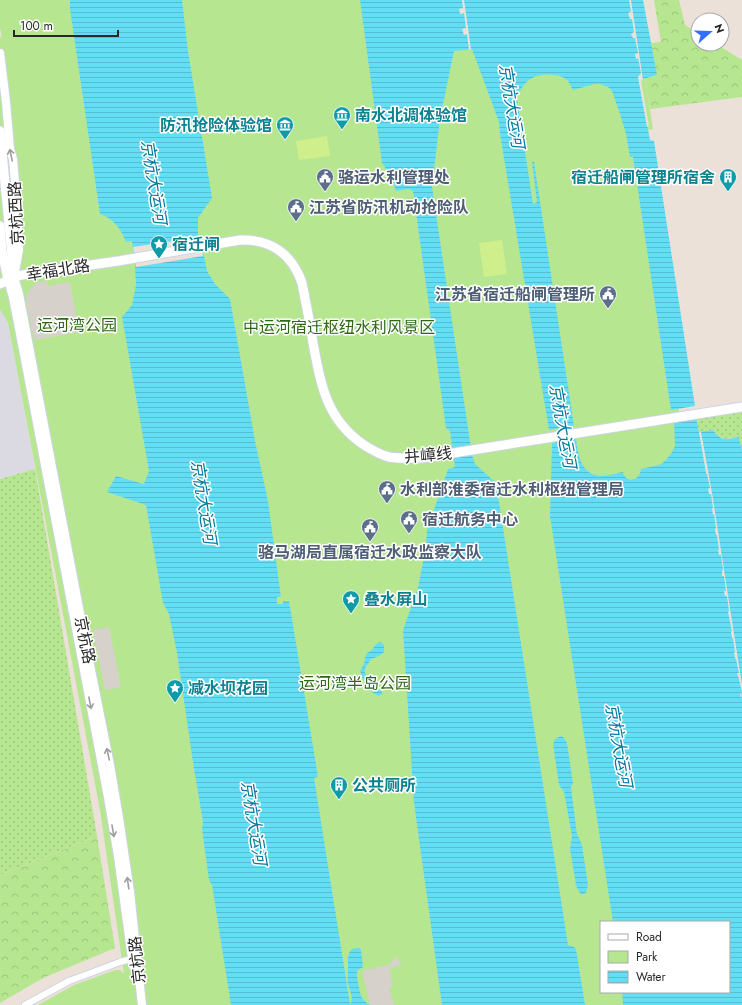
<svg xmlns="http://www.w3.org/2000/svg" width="742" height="1005" viewBox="0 0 742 1005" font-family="Jost,'Noto Sans SC',sans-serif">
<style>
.industrial{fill:#dbdae3}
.grass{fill:url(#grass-dots)}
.forest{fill:url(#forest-crowns)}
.park{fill:#b7e691;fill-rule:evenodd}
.pitch{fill:#cfee8c}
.plaza{fill:#d7d1cb}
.water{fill:url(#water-rules)}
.pier{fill:#ece1d8}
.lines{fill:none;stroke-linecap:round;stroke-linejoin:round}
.canal{stroke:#64def5;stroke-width:7}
.minor-casing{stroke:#ced4e2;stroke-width:8}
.tertiary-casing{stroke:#ced4e2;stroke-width:10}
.secondary-casing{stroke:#ced4e2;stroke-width:11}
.minor{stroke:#fff;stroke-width:6}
.tertiary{stroke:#fff;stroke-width:8}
.secondary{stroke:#fff;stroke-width:9}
.oneway{stroke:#9e9e9e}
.labels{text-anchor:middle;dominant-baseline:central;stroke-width:3;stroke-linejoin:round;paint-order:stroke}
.culture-label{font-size:16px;font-weight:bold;fill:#0d838f;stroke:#fff;text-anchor:start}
.service-label{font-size:16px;font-weight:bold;fill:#4e5e75;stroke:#fff;text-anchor:start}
.street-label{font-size:16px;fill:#282828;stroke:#fff}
.park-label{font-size:16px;fill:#2f6815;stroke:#fff}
.water-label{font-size:17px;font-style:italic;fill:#057a9f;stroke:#fff}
</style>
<defs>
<pattern id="grass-dots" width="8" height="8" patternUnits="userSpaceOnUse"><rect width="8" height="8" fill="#b7e691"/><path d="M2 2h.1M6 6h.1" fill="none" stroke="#9dc57d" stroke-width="1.8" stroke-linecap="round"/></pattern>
<pattern id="forest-crowns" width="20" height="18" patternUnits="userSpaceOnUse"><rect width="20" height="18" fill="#b7e691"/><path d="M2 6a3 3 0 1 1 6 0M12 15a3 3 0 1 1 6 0" fill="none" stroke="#9dc57d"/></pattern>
<pattern id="water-rules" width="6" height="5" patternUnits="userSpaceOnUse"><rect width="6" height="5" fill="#64def5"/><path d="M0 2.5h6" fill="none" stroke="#57bed2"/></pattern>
</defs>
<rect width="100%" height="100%" fill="#ece1d8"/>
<polygon class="industrial" points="0,310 3,314 8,323 35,469 0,479"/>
<g class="grass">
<path d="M 742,410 L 742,450 L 739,437 C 727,439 721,441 713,430 L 699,432 L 696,418 Z"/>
<polygon points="35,469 97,836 0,875 0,479"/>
</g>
<g class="forest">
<polygon points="654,0 679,0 685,25 698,33 698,44 716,44 742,60 742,97 650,109 645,78 657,75 651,43 661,42"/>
<polygon points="97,836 115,948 43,978 0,1003 0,875"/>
</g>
<path class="park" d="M 0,0 L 643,0 L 657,75 L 645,78 L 653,129 L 637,132 L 742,827 L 742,1005 L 38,1005 L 74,985 L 115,970 L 120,970 L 124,974 L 100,810 L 8,323 L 3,314 L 0,310 L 0,36 L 2,39 L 0,28 ZM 601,922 L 729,922 L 729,992 L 601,992 Z"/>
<g class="pitch">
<polygon points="327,136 330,156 299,160 296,141"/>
<polygon points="502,240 507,274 484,277 479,243"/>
</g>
<g class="plaza">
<polygon points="47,281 48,286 70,282 79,332 34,340 26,301 27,294 30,289 36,283"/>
<polygon points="109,627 121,687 105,690 93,630"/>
<polygon points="396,957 402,965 394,967 389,970 393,986 389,987 394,1005 370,1005 362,971 388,965 394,960"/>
</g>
<g class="water">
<path d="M 70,0 L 182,0 L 188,51 L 212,198 L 198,218 L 198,242 L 204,256 L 207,271 L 215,284 L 230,299 L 255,441 L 268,501 L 281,597 L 277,597 L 277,604 L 283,604 L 283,601 L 289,601 L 292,619 L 318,777 L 314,778 L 350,1004 L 351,1003 C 353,997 350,990 348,984 C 347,980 348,974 348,968 C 348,958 346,947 360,948 L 361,950 L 363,967 C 363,967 358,970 358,970 C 355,973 360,992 361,996 C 363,999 366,1003 370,1005 L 231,1005 L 212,885 L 209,880 L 202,829 L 203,822 L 194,769 L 177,653 L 169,614 L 163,603 L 146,505 L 107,492 L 116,476 L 144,484 L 149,471 L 122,317 L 132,305 L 136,285 L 135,266 L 132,241 L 126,242 C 121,229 114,219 100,214 L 70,9 Z"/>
<path d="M 360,0 L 643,0 L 657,75 L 639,80 L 650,140 L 654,141 L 695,406 L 671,410 L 633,157 L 630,157 L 626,134 L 620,114 L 612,91 L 608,87 L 600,84 L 595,84 L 573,90 C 571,87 570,84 568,81 C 559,72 538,73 529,80 C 523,85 519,91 517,99 L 533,204 L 537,202 L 532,162 L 534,162 L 574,426 L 549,430 L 500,134 L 499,122 L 472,49 L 454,51 L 440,119 L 432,187 L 472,455 L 475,464 L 496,483 L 568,945 L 574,947 L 576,949 L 585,1005 L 442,1005 L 414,803 L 403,630 L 418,588 L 426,546 L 427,530 L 448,469 L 455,467 L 450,431 L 446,428 L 413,191 L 409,189 L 396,191 L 391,176 L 382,163 Z"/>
<path d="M 696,418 L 699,432 L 713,430 C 721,442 728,439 739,437 L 742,450 L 742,1005 L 623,1005 L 622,992 L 729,992 L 729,922 L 613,922 L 550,516 L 552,443 L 576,439 C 578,455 581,475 601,476 C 608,476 616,473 623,472 C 626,484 640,481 641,469 L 659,465 L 664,462 L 671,454 L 675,446 L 674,421 Z"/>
<path d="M 380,642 L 384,645 L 384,652 L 379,656 L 371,659 L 370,661 L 365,668 L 365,673 L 367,675 L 372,679 L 374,685 L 382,692 L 382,694 L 379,696 C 370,693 363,681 360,671 L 364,664 L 365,658 L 367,653 L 372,650 L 376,644 Z"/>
<polygon points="561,736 564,738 567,743 573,783 571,787 577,834 582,845 588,885 586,893 583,894 581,894 578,890 576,885 570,849 572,836 564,792 559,785 553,744 555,739"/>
</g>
<g class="pier">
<polygon points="462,0 464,0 471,49 469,50 467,34 464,35 462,29 466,28 464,13 460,14 459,9 463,8"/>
<polygon points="629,0 631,0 643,80 641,81 649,126 647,127 638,77 641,73 638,58 636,59 635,54 638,53 635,38 633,38 631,34 634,32 632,19 630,19 628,13 631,12"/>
<polygon points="200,237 200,242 203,256 136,267 133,247"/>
<polygon points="699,432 701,432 712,493 742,685 741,699 740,694 742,693 739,679 737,673 739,673 736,659 735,658 734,653 735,652 733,638 732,638 731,632 732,631 728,612 729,611 727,596 725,596 724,591 726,591 724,576 722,576 722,571 723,570 721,555 719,555 718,550 719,550 717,535 716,535 715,529 716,528 714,514 713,515 712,509 713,508 711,494 709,494 708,489 710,488 707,474 706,473"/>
</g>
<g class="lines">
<polyline class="canal" points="561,419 566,450"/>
<g class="minor-casing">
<polyline id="minor" points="25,1005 69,981 120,962 135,958"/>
</g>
<g class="tertiary-casing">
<g id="tertiary">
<polyline points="0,53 6,102 10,149 13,159 15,182 15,195 19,250 14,277 19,294 87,650 110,765 119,818 130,892 142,1005"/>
<polyline points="8,280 13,297 27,370 108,797 118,856 133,966"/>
</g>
</g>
<g class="secondary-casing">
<g id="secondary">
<polyline points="0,131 14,277"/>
<polyline points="0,226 2,251 8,280"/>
<path d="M 0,284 L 14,277 L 22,275 L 118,261 L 240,240 C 271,239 292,254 302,283 C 306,303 310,323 313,343 C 321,385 326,419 364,445 C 372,450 380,455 389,457 C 400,459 411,458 422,458 L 742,407"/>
</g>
</g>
<use href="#minor" class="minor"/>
<use href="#tertiary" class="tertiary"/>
<use href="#secondary" class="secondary"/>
</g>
<defs><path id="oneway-shaft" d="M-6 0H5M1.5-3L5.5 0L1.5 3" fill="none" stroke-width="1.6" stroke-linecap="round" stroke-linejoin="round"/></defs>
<g class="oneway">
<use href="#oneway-shaft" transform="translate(11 155) rotate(-102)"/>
<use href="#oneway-shaft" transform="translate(90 703) rotate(79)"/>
<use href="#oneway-shaft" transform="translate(108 754) rotate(-102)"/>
<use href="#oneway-shaft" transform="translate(113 831) rotate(80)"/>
<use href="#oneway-shaft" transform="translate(128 883) rotate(-98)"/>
</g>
<defs>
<g id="museum-pin" transform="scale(0.9)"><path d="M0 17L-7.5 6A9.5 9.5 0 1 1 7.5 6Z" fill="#0f9aa8" stroke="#fff"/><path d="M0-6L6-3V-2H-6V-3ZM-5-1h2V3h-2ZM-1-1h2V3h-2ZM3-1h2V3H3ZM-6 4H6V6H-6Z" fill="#fff"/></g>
<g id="civic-pin" transform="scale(0.9)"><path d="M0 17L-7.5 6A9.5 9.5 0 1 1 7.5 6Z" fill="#5c6f8a" stroke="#fff"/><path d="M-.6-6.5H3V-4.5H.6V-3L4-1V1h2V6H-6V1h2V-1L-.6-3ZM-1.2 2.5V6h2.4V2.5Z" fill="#fff"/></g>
<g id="building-pin" transform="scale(0.9)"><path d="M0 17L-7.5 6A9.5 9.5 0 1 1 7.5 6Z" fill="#0f9aa8" stroke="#fff"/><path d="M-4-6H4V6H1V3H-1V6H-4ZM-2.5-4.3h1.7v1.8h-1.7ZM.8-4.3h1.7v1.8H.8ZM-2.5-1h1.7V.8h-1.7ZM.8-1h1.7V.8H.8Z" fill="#fff"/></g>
<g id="sight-pin" transform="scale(0.9)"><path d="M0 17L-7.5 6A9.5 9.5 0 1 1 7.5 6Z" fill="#0f9aa8" stroke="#fff"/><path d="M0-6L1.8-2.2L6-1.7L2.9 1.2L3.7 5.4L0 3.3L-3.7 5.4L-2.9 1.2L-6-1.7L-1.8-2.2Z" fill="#fff"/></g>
</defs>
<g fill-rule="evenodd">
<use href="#museum-pin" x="342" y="115"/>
<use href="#museum-pin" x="285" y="125"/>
<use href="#civic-pin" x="325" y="177"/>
<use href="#building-pin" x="728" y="177"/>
<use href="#civic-pin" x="296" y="207"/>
<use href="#sight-pin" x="159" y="244"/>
<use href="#civic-pin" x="608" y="294"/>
<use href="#civic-pin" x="387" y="489"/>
<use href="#civic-pin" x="409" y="519"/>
<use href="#civic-pin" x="370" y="527"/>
<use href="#sight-pin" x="351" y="599"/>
<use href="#sight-pin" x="175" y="688"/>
<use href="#building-pin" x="339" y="785"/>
</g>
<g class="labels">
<g class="culture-label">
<text x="355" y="115">南水北调体验馆</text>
<text x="272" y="125" text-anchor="end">防汛抢险体验馆</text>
<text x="715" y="177" text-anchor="end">宿迁船闸管理所宿舍</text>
<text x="172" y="244">宿迁闸</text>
<text x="364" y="599">叠水屏山</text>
<text x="188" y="688">减水坝花园</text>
<text x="352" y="785">公共厕所</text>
</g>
<g class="service-label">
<text x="338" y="177">骆运水利管理处</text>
<text x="309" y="207">江苏省防汛机动抢险队</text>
<text x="595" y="294" text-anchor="end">江苏省宿迁船闸管理所</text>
<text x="400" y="489">水利部淮委宿迁水利枢纽管理局</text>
<text x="422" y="519">宿迁航务中心</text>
<text x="370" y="552" text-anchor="middle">骆马湖局直属宿迁水政监察大队</text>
</g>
<g class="street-label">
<text transform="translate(16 213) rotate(-93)">京杭西路</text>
<text transform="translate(58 270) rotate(-9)">幸福北路</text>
<text transform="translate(428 455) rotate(-5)">井嶂线</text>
<text transform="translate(85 640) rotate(79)">京杭路</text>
<text transform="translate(137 960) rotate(-96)">京杭路</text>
</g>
<g class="park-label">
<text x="77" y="325">运河湾公园</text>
<text x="339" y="327">中运河宿迁枢纽水利风景区</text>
<text x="355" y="683">运河湾半岛公园</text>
</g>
<g class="water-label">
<text transform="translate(512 106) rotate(81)">京杭大运河</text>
<text transform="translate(154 182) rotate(81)">京杭大运河</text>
<text transform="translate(563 426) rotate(80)">京杭大运河</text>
<text transform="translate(204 502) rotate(81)">京杭大运河</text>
<text transform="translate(619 745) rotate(80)">京杭大运河</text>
<text transform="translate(254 823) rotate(81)">京杭大运河</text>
</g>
</g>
<rect x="600" y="921" width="130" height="72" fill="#ffffff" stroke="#a9a9a9"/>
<rect x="608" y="934" width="20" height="6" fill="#ffffff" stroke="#a9a9a9"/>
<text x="636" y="941" font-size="12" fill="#282828">Road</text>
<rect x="608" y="951" width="20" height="12" fill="#b7e691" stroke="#a9a9a9"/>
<text x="636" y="961" font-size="12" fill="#282828">Park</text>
<rect x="608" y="971" width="20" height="12" fill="url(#water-rules)" stroke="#a9a9a9"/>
<text x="636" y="981" font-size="12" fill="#282828">Water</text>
<g transform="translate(710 32) rotate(70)"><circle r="19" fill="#ffffff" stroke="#a9a9a9"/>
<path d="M0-3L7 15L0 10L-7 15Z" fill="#326eff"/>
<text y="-6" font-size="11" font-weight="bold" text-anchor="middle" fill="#282828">N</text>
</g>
<path d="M14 30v6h104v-6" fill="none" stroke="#282828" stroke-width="2"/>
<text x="20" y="30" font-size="12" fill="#282828" stroke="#ffffff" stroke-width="3" paint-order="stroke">100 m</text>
</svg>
